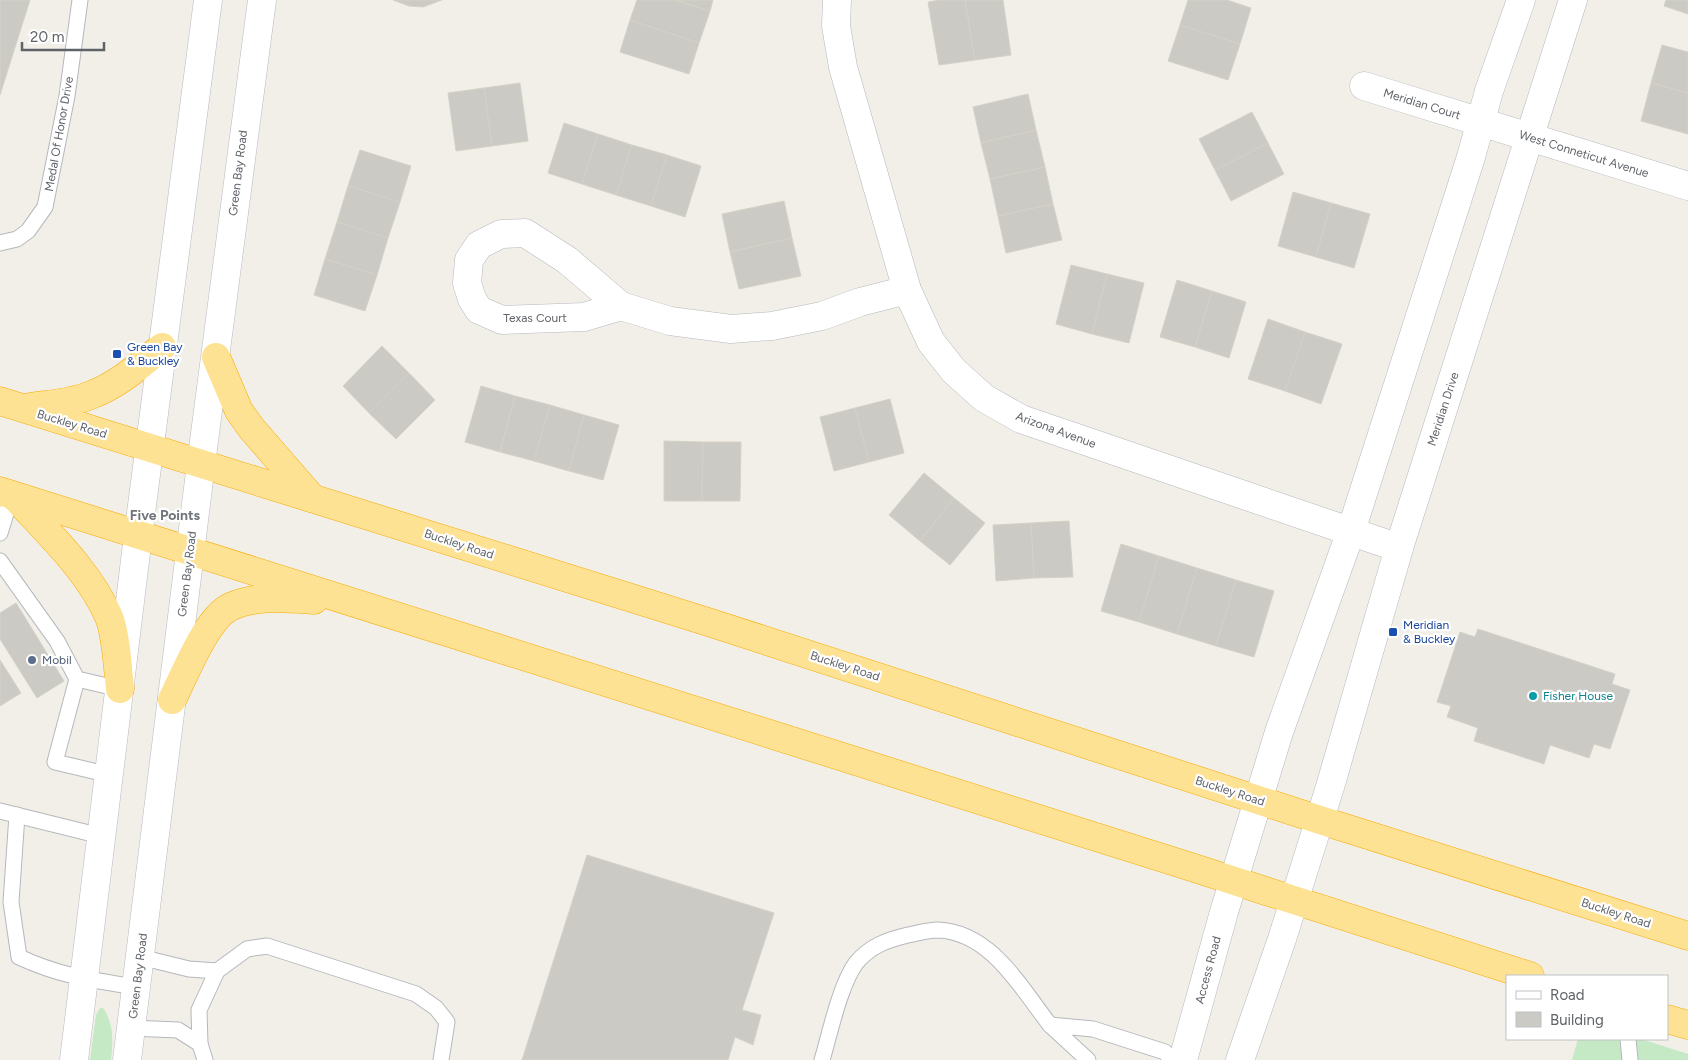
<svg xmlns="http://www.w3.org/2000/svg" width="1688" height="1060" viewBox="0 0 1688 1060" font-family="Figtree,sans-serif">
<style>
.green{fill:#c5e8c5}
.building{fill:#cccac5;stroke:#d6d1c6}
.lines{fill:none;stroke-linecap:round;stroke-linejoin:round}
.lane-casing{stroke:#b5b8bc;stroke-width:17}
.street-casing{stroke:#b5b8bc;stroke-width:29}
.secondary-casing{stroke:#b6babf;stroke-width:29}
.highway-casing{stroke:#f9ab00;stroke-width:29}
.lane{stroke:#fff;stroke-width:15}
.street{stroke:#fff;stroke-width:28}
.secondary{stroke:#fff;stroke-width:28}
.highway{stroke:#fde293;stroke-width:28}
.transit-dot{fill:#1a4fb4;stroke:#fff;stroke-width:2}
.service-dot{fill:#5c6f8a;stroke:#fff;stroke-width:2}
.culture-dot{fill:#0f9aa8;stroke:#fff;stroke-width:2}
.labels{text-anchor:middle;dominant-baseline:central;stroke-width:4.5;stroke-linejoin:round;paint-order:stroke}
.street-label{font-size:12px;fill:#5f6368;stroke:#fff}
.transit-label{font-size:12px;fill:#164399;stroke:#fff;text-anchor:start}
.service-label{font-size:12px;fill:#4e5e75;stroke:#fff;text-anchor:start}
.culture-label{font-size:12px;fill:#0d838f;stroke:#fff;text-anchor:start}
.neighbourhood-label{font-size:14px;font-weight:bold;fill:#70757a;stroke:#fff}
</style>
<rect width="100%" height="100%" fill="#f1efe8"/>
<g class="green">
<path d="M 100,1008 L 103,1008 C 114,1023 113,1043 111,1060 L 90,1060 L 96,1015 Z"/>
<polygon points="1578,1039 1641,1039 1688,1054 1688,1060 1572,1060"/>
</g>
<g class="building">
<polygon points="0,0 30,0 0,95"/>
<polygon points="393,0 442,0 423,7 409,6"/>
<polygon points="637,0 675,0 710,11 699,43 630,20"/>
<polygon points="675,0 713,0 710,11"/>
<polygon points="940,0 965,0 975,60 939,65 928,2"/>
<polygon points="965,0 1003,0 1011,55 975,60"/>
<polygon points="1188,0 1227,0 1251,8 1240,44 1180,25"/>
<polygon points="1666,0 1688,0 1688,14 1664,6"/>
<polygon points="630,20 699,43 689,74 620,52"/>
<polygon points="1180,25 1240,44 1228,80 1168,61"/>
<polygon points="1662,45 1688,52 1688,93 1651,83"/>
<polygon points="520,83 528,141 492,146 484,88"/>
<polygon points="1651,83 1688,93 1688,134 1641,121"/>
<polygon points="484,88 492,146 456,151 448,93"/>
<polygon points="1028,94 1036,130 981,143 973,107"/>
<polygon points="1252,112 1268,143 1215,170 1199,139"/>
<polygon points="564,123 598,134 582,184 548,173"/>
<polygon points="1036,130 1045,167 990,179 981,143"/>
<polygon points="598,134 632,145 616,195 582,184"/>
<polygon points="1268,143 1284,174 1231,201 1215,170"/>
<polygon points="632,145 667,155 651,206 616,195"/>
<polygon points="360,150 411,166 400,202 348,186"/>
<polygon points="667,155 701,166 685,217 651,206"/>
<polygon points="1045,167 1053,204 998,216 990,179"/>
<polygon points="348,186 400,202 388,238 337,222"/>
<polygon points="1293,192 1331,203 1316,257 1278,246"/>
<polygon points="784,201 792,238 730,252 722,214"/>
<polygon points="1331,203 1370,214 1354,268 1316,257"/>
<polygon points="1053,204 1062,240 1006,253 998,216"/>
<polygon points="337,222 388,238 377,275 325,259"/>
<polygon points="792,238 801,276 739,289 730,252"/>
<polygon points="325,259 377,275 365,311 314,295"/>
<polygon points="1071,265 1107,274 1092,334 1056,324"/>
<polygon points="1107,274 1144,283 1129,343 1092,334"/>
<polygon points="1177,280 1212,291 1195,347 1160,337"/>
<polygon points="1212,291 1246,302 1229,358 1195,347"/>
<polygon points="1268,319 1305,332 1285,391 1248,379"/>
<polygon points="1305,332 1342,344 1321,404 1285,391"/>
<polygon points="382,346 409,373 369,413 343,386"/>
<polygon points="409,373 435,400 396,439 369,413"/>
<polygon points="481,386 515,396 500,452 465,442"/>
<polygon points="515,396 550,405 534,461 500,452"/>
<polygon points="890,399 904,453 869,462 855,408"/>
<polygon points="550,405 584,415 569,471 534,461"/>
<polygon points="855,408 869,462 834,471 820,417"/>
<polygon points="584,415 619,425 603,480 569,471"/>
<polygon points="664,441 703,442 702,501 664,501"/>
<polygon points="703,442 741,442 740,501 702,501"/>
<polygon points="924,473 954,498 920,541 889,515"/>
<polygon points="954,498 985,523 950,565 920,541"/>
<polygon points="1069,521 1073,577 1034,578 1031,523"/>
<polygon points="1031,523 1034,578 996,581 993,525"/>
<polygon points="1121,544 1159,556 1139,622 1101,611"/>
<polygon points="1159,556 1197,568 1177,634 1139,622"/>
<polygon points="1197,568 1236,580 1216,646 1177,634"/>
<polygon points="1236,580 1274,591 1254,657 1216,646"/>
<polygon points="16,603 64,681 37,698 0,639 0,613"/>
<polygon points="1478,629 1615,674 1612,684 1630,690 1610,749 1594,744 1589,758 1550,745 1544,764 1474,741 1478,728 1447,717 1451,706 1437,702 1460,632 1475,637"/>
<polygon points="0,660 21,693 0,706"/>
<polygon points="587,855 774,913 742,1010 761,1015 753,1045 735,1037 728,1060 522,1060"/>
</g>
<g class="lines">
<g class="lane-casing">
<g id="lane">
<polyline points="0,243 17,239 28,231 45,207 67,96 80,0"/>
<polyline points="0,533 12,494"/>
<polyline points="0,561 57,641 77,679 120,689"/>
<polyline points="77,679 55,762 110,775"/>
<polyline points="0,811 101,836"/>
<path d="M 17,815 L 11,902 L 19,957 C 60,976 92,980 136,987"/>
<polyline points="140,957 189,969 217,971"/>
<polyline points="131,1028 178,1030 200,1044"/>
<polyline points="1628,1039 1630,1060"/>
<polyline points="205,1060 200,1044 199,1010 217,971 247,949 267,946 416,994 436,1008 447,1022 441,1060"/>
<path d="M 822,1060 C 830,1033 840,985 856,963 C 870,946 887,940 908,935 C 918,933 929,930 938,930 C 991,932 1021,988 1050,1025"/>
<polyline points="1088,1060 1050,1025 1093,1029 1165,1052 1171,1060"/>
</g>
</g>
<g class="street-casing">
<g id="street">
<polyline points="837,0 836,26 843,67 907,290 931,342 954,371 984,398 1021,419 1399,548"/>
<polyline points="1364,86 1688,186"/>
<polyline points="621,306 584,317 502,320 479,310 472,299 467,283 469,260 479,245 501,234 525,233 567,260 621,306 670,321 731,329 772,326 822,316 860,302 907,290"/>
<polyline points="1183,1060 1224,912 1279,732 1351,531 1471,157 1489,91 1521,0"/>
<polyline points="1240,1060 1282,939 1330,787 1399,548 1573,0"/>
</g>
</g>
<g class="secondary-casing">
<g id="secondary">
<polyline points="74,1060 138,536 208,0"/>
<polyline points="127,1060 201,464 262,0"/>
</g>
</g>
<g class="highway-casing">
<g id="highway">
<polyline points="216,357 239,411 252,429 312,498"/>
<polyline points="0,401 705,621 1320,820 1688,936"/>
<path d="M 30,407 C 51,404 72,403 91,395 C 118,385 140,365 162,347"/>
<polyline points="0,491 1188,866 1530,976"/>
<path d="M 15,497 C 49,534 89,571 109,617 C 116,634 118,670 120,689"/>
<path d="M 172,700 C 184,676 206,619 230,607 C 255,595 287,598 314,600"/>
<polyline points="1667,1019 1688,1025"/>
</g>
</g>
<use href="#lane" class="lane"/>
<use href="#street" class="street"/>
<use href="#secondary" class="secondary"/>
<use href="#highway" class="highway"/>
</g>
<g class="transit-dot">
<rect x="112" y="349" width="10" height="10" rx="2.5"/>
<rect x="1388" y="627" width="10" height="10" rx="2.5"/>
</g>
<circle class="service-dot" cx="32" cy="660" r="5"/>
<circle class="culture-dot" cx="1533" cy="696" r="5"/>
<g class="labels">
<g class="street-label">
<text transform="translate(1422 104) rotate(17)">Meridian Court</text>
<text transform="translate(59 134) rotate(-80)">Medal Of Honor Drive</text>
<text transform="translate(1584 154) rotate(17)">West Conneticut Avenue</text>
<text transform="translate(238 173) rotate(-83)">Green Bay Road</text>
<text x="535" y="318">Texas Court</text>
<text transform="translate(1443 409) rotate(-72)">Meridian Drive</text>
<text transform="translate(72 424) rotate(17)">Buckley Road</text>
<text transform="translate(1056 430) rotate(20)">Arizona Avenue</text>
<text transform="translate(459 544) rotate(18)">Buckley Road</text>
<text transform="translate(187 574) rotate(-83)">Green Bay Road</text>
<text transform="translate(845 666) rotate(18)">Buckley Road</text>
<text transform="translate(1230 791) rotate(18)">Buckley Road</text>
<text transform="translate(1616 913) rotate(18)">Buckley Road</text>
<text transform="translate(1208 970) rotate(-75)">Access Road</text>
<text transform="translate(138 976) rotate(-83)">Green Bay Road</text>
</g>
<g class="transit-label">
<text x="127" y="347">Green Bay<tspan x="127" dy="14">&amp; Buckley</tspan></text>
<text x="1403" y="625">Meridian<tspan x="1403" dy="14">&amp; Buckley</tspan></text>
</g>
<g class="service-label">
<text x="42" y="660">Mobil</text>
</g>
<g class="culture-label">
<text x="1543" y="696">Fisher House</text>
</g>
<g class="neighbourhood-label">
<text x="165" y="515">Five Points</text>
</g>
</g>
<rect x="1506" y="975" width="162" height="65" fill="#ffffff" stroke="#bfc1c3"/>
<rect x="1516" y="991" width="25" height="8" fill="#ffffff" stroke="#bfc1c3"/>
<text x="1550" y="1000" font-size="15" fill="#5f6368">Road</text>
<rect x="1516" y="1012" width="25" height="15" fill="#cccac5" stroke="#bfc1c3"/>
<text x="1550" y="1025" font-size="15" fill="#5f6368">Building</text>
<path d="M22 42v8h82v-8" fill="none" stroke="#5f6368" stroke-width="2.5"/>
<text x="30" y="42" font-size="15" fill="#5f6368" stroke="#ffffff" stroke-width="4" paint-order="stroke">20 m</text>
</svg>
